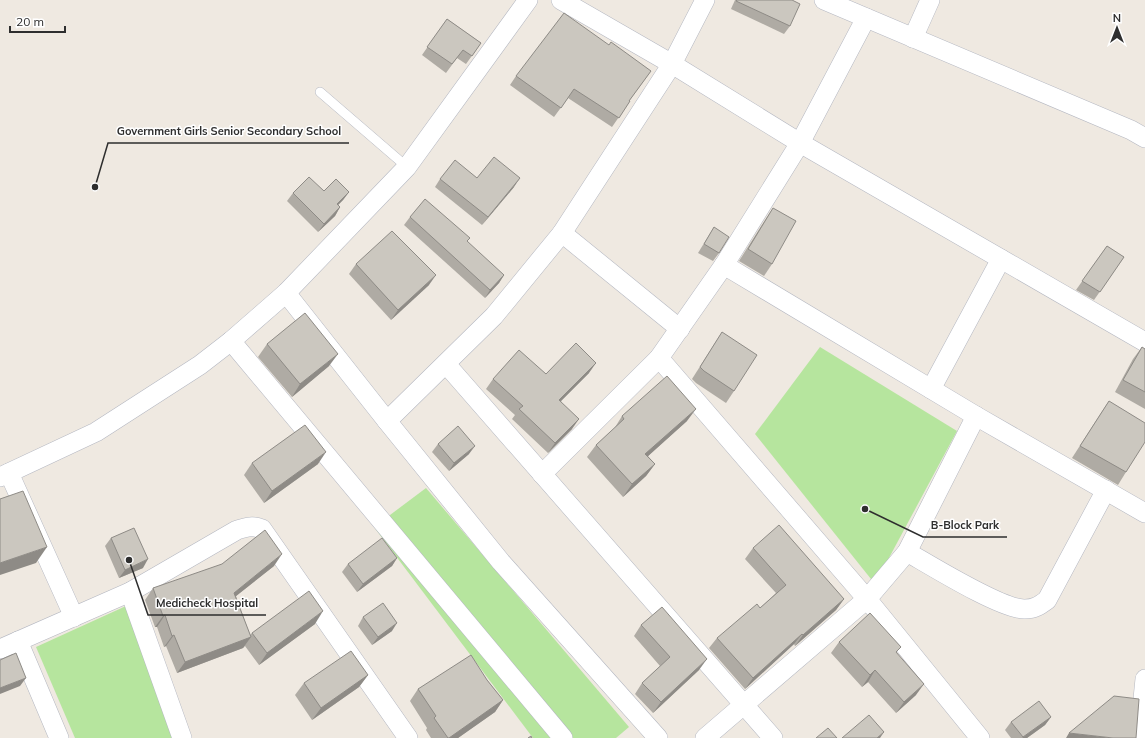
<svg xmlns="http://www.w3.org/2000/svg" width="1145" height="738" viewBox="0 0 1145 738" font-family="Mulish,sans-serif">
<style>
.green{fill:#b6e59e}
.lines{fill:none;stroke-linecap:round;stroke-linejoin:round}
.lane-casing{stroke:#b4b7c1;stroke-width:10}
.street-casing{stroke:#b4b7c1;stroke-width:20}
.lane{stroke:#fff;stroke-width:9}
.street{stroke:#fff;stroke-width:19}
.wall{fill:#afaba4}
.shaded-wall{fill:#8e8b86}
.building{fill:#cbc7bf;stroke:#8e8b86}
.leader{fill:none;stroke:#2e2e2e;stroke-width:1.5}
.callout-dot{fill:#2e2e2e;stroke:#fff;stroke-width:1.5}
.callout-label{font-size:11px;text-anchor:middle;font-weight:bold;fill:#2e2e2e;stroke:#fff;stroke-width:3;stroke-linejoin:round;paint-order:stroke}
</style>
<rect width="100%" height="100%" fill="#efe9e1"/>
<g class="green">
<polygon points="820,347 957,431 875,584 755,434"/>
<polygon points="426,488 629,727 616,738 533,738 374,527"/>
<polygon points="126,606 173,738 75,738 36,647"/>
</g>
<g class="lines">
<g class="lane-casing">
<polyline id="lane" points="320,92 407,167"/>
</g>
<g class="street-casing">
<g id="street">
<polyline points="561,0 672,64 800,143 1145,342"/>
<polyline points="824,0 1131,130 1145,138"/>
<polyline points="913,38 930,0"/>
<polyline points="562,233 680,329"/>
<polyline points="724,265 976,416 1145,513"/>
<polyline points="286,293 387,421 501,562 658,738"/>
<polyline points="231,341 563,738"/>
<polyline points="659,358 867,599 980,738"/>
<polyline points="446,364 773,738"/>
<polyline points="931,389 1001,259"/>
<polyline points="387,421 494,316 562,233 672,64 705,0"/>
<polyline points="9,473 74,617"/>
<polyline points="542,474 659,358 724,265 800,143 866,18"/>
<polyline points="0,477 96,432 200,365 231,341 286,293 407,167 528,0"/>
<path d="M 907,552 C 930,565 1002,610 1025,609 C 1035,609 1040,605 1047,600 L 1106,490"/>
<polyline points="130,592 182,738"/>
<polyline points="18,641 59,738"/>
<path d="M 0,649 L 130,592 L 237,530 C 247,527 253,525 262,529 L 408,738"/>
<polyline points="705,738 867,599 907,552 976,416"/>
<polyline points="1139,738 1145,679"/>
</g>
</g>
<use href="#lane" class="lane"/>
<use href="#street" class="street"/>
</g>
<g class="wall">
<polygon points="735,0 792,0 790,26 784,34 731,9"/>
<polygon points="447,19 481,43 466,64 457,58 446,73 422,55"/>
<polygon points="609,45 651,71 629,101 630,101 612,127 568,98 554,117 510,85 516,76"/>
<polygon points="477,178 514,187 482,225 435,187 440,179"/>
<polygon points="324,191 349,192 343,200 338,205 340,207 335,216 318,232 287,201 293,193"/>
<polygon points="773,208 772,264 764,276 739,261 765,220"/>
<polygon points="410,217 504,275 499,283 485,298 404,225"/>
<polygon points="714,227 719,253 713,261 698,253"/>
<polygon points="1107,246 1124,257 1094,300 1076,290"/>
<polygon points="356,264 429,285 391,320 349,274"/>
<polygon points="722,332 734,391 726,403 696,383 692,379"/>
<polygon points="267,344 329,366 292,397 258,357"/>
<polygon points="1142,347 1145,349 1145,409 1115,392 1133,359"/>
<polygon points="589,373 561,401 572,429 548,453 512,419 515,415 486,389 493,379 546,374"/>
<polygon points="1109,401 1126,472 1118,485 1072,458 1101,413"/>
<polygon points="622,416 687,421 648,456 655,464 646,476 623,497 587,457 596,445 614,429"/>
<polygon points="438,444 469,454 449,471 432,452"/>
<polygon points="252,463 318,464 264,503 244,475"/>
<polygon points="111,538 143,568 119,578 105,546"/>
<polygon points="753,548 844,599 836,610 795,646 794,644 745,689 709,648 717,638 760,608 776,593 745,559"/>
<polygon points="397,558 392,566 357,592 342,572 348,564"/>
<polygon points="274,566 236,596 250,635 252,633 315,624 259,665 245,646 243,648 177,673 166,646 164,647 157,627 155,627 145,600 153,588"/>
<polygon points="363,617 392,631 372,645 358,626"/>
<polygon points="641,625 699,670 653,713 635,694 642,683 660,666 634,636"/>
<polygon points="839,642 897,653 916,695 896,713 868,682 862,687 831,653"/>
<polygon points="368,675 359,687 312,720 295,695 304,683"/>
<polygon points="487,680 503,700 495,712 458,738 431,738 426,730 427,728 410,701 418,689"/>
<polygon points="1051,717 1045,725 1027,738 1011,738 1005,730 1011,722"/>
</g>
<g class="shaded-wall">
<polygon points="520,178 514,187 482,225 488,217"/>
<polygon points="349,192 343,200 331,212 337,204"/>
<polygon points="340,207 335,216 318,232 324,224"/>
<polygon points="436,275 429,285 391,320 398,310"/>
<polygon points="504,275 499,283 485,298 490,290"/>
<polygon points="338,354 329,366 292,397 300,384"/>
<polygon points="596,363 589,373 552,410 559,400"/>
<polygon points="696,409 687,421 637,466 645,454"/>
<polygon points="579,419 572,429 548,453 555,443"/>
<polygon points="475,446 469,454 449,471 454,463"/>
<polygon points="326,452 318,464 264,503 272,491"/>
<polygon points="655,464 646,476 623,497 632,484"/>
<polygon points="47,547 36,563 0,575 0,563"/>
<polygon points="282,554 274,566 226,604 234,593"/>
<polygon points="397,558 392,566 357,592 363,584"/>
<polygon points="148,559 143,568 119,578 125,570"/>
<polygon points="844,599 836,610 795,646 803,635"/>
<polygon points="323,611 315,624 259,665 267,653"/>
<polygon points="165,615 157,627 155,627 163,616"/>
<polygon points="397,623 392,631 372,645 378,637"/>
<polygon points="802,634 794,644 745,689 753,678"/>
<polygon points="174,635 166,646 164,647 172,636"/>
<polygon points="251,637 243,648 177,673 185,662"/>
<polygon points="707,659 699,670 653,713 661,702"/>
<polygon points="875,670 868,682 862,687 870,675"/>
<polygon points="368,675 359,687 312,720 321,708"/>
<polygon points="26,678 20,686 0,694 0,688"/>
<polygon points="924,684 916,695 896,713 904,702"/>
<polygon points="503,700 495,712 458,738 449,738"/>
<polygon points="1051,717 1045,725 1027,738 1022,738"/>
<polygon points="884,732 880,738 877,738"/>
<polygon points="1069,733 1113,738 1066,738"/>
</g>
<g class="building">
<polygon points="737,0 792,0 800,4 790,26 736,1"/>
<polygon points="564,13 609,45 611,42 651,71 629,101 630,101 619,118 574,89 561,108 516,76"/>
<polygon points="447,19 481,43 472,56 463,50 452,64 427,47"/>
<polygon points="494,157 520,178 488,217 440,179 455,160 477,178"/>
<polygon points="309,177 324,191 336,179 349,192 337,204 340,207 324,224 293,193"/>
<polygon points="425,199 470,238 467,241 504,275 490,290 410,217"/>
<polygon points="773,208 796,221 772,264 748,249"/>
<polygon points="714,227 729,237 719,253 704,244"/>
<polygon points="392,231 436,275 398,310 356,264"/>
<polygon points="1107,246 1124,257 1100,292 1082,281"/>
<polygon points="305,313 338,354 300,384 267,344"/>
<polygon points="722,332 757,355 734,391 704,371 700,367"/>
<polygon points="576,343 596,363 559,400 579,419 555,443 519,409 523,406 493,379 519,350 546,374"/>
<polygon points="1142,347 1145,349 1145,392 1123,380"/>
<polygon points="667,376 696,409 645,454 655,464 632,484 596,445 624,419 622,416"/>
<polygon points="1109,401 1145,423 1145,442 1126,472 1080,446"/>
<polygon points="305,425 326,452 272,491 252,463"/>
<polygon points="458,426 475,446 454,463 438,444"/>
<polygon points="23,491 47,547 0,563 0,499"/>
<polygon points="779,525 844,599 803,635 802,634 753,678 717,638 757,604 760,608 786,585 753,548"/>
<polygon points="134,528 148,559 125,570 111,538"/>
<polygon points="265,530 282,554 234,593 251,637 185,662 174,635 172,636 165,615 163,616 153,588 222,564"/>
<polygon points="382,538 397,558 363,584 348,564"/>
<polygon points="309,591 323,611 267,653 252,633"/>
<polygon points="383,603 397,623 378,637 363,617"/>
<polygon points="662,607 707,659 661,702 642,683 670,657 641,625"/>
<polygon points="870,613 901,647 896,652 924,684 904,702 875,670 870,675 839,642"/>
<polygon points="351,651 368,675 321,708 304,683"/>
<polygon points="16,653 26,678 0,688 0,660"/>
<polygon points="471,655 487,680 503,700 449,738 448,738 434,718 436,716 418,689"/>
<polygon points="1114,696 1139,699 1136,738 1113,738 1069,733"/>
<polygon points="1039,701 1051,717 1023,737 1011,722"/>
<polygon points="869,715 884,732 877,738 842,738"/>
<polygon points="828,728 837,738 816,738"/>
<polygon points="531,736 532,738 528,738"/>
</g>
<path class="leader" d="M95 187L108 143H349M865 509L923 537H1007M129 560L148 615H266"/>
<g class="callout-dot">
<circle cx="95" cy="187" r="4"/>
<circle cx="865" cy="509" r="4"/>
<circle cx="129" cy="560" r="4"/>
</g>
<g class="callout-label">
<text x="229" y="135">Government Girls Senior Secondary School</text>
<text x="965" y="529">B-Block Park</text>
<text x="207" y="607">Medicheck Hospital</text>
</g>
<g transform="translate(1117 28)" stroke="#ffffff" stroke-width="3" paint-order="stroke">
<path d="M0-3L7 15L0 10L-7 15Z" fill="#2e2e2e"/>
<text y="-6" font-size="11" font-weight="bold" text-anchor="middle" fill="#2e2e2e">N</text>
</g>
<path d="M10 26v6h55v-6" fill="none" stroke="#2e2e2e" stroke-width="2"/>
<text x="16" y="26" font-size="12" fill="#2e2e2e" stroke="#ffffff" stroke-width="3" paint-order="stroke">20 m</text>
</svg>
